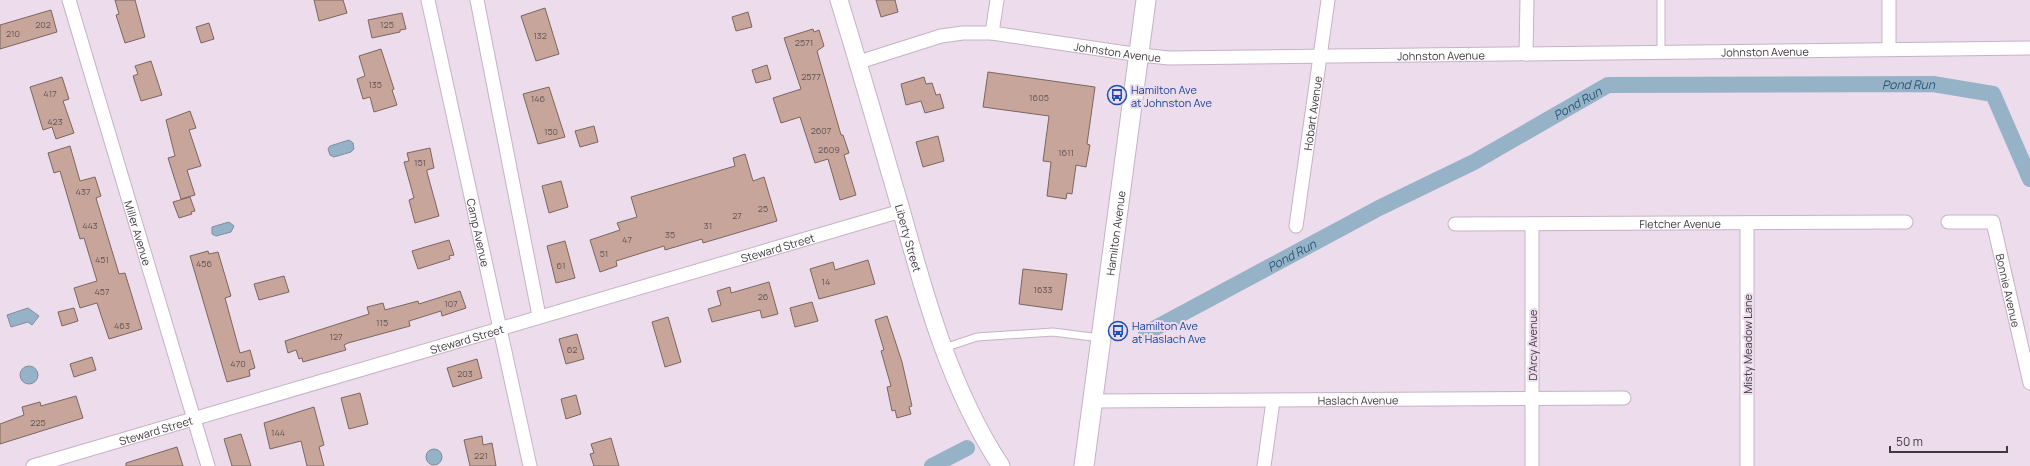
<svg xmlns="http://www.w3.org/2000/svg" width="2030" height="466" viewBox="0 0 2030 466" font-family="Manrope,sans-serif">
<style>
.water{fill:#96b2c7;stroke:#7c8e9e}
.lines{fill:none;stroke-linecap:round;stroke-linejoin:round}
.canal{stroke:#96b2c7;stroke-width:16}
.building{fill:#c7a59b;stroke:#7b665f}
.service-casing{stroke:#c4b3c3;stroke-width:9}
.minor-casing{stroke:#c4b3c3;stroke-width:15}
.tertiary-casing{stroke:#c4b3c3;stroke-width:19}
.secondary-casing{stroke:#c4b3c3;stroke-width:21}
.service{stroke:#fff;stroke-width:7}
.minor{stroke:#fff;stroke-width:13}
.tertiary{stroke:#fff;stroke-width:17}
.secondary{stroke:#fff;stroke-width:19}
.labels{text-anchor:middle;dominant-baseline:central;stroke-width:4;stroke-linejoin:round;paint-order:stroke}
.number-label{font-size:9px;fill:#625457}
.street-label{font-size:11px;fill:#403940;stroke:#eddcec}
.transit-label{font-size:11px;fill:#164399;stroke:#eddcec;text-anchor:start}
.water-label{font-size:12px;font-style:italic;fill:#265574;stroke:#eddcec}
</style>
<rect width="100%" height="100%" fill="#eddcec"/>
<g class="water">
<polygon points="349,140 353,143 354,149 351,152 334,157 330,155 328,149 330,146"/>
<polygon points="229,222 234,226 231,232 216,236 212,234 212,227"/>
<polygon points="28,308 39,316 32,325 28,322 11,327 7,315"/>
<circle cx="29" cy="375" r="9"/>
<circle cx="434" cy="457" r="8"/>
</g>
<g class="lines">
<g class="canal">
<path id="s1" d="M 1146,333 L 1379,208 L 1474,162 L 1608,85 L 1933,84 L 1993,94 L 2030,179"/>
<polyline points="932,466 967,448"/>
</g>
</g>
<g class="building">
<polygon points="115,0 135,0 145,37 125,43 116,15 119,14"/>
<polygon points="314,0 343,0 347,13 319,21"/>
<polygon points="876,0 895,0 898,12 881,17"/>
<polygon points="545,8 559,54 536,61 521,16"/>
<polygon points="51,10 57,32 0,49 0,25"/>
<polygon points="748,12 752,27 736,31 732,17"/>
<polygon points="402,13 406,29 400,30 400,32 372,38 368,20"/>
<polygon points="209,23 214,39 201,43 196,27"/>
<polygon points="813,29 814,32 819,30 824,46 817,51 841,135 843,135 849,153 844,155 856,195 840,200 828,159 815,163 800,117 781,123 773,98 801,89 784,38"/>
<polygon points="381,49 394,89 392,90 397,105 374,112 370,97 363,99 357,79 365,76 359,56"/>
<polygon points="151,61 162,95 141,101 133,76 138,74 135,66"/>
<polygon points="767,65 771,79 756,83 752,70"/>
<polygon points="988,72 1095,87 1087,144 1090,145 1086,167 1076,165 1072,194 1067,193 1066,199 1047,196 1051,162 1043,161 1049,116 983,107"/>
<polygon points="62,77 69,99 63,101 74,133 56,139 52,127 43,130 30,87"/>
<polygon points="924,77 926,84 932,83 936,95 940,94 944,108 925,113 921,101 906,105 901,84"/>
<polygon points="549,87 565,137 538,144 523,94"/>
<polygon points="190,111 196,128 189,130 201,166 187,170 195,195 181,199 168,158 175,156 166,120"/>
<polygon points="594,126 598,142 580,147 575,131"/>
<polygon points="938,136 944,161 923,167 916,142"/>
<polygon points="70,146 80,181 95,177 101,196 96,198 119,274 125,273 142,329 109,339 97,303 80,308 74,288 97,281 84,238 80,239 60,171 54,173 48,153"/>
<polygon points="430,148 434,168 427,170 427,172 439,216 415,223 409,200 414,198 404,162 409,161 407,153"/>
<polygon points="745,154 753,181 764,177 777,221 703,243 702,239 665,250 664,246 616,261 617,266 600,272 590,240 620,230 617,223 637,217 631,197 735,166 733,158"/>
<polygon points="561,181 568,207 549,213 542,186"/>
<polygon points="190,197 195,211 191,212 192,214 179,218 173,202"/>
<polygon points="449,240 454,255 449,256 450,259 418,269 412,251"/>
<polygon points="565,241 575,278 556,283 547,246"/>
<polygon points="208,251 209,254 218,252 231,296 225,298 240,353 250,350 255,368 249,370 250,376 227,382 190,256"/>
<polygon points="868,260 875,284 819,299 810,269 833,262 835,270"/>
<polygon points="1023,269 1067,274 1062,310 1019,304"/>
<polygon points="284,276 289,292 259,300 254,284"/>
<polygon points="769,282 778,314 762,318 760,310 712,322 708,309 721,305 717,291 730,287 731,293"/>
<polygon points="460,291 466,308 442,316 441,311 409,321 410,326 348,343 344,345 346,350 303,362 302,358 299,359 296,350 288,353 285,341 369,314 367,307 383,303 385,310 418,301 419,304"/>
<polygon points="812,302 818,321 795,327 790,308"/>
<polygon points="74,308 78,321 62,326 58,312"/>
<polygon points="887,316 902,362 912,406 909,407 911,414 897,418 895,410 892,411 887,387 891,386 881,351 884,350 875,320"/>
<polygon points="668,317 681,362 665,367 652,322"/>
<polygon points="577,334 584,359 566,364 559,339"/>
<polygon points="92,357 96,370 74,377 70,364"/>
<polygon points="477,359 482,378 453,387 447,368"/>
<polygon points="360,393 368,424 349,429 341,398"/>
<polygon points="576,395 581,414 566,419 561,399"/>
<polygon points="76,396 83,418 0,444 0,424 24,415 22,407 40,402 41,406"/>
<polygon points="314,407 324,445 319,447 324,466 307,466 301,441 270,449 264,423"/>
<polygon points="241,434 251,466 232,466 224,439"/>
<polygon points="482,436 483,445 492,443 496,466 470,466 464,440"/>
<polygon points="611,438 619,466 594,466 590,454 594,453 591,444"/>
<polygon points="177,447 183,466 126,466 126,463"/>
</g>
<g class="lines">
<g class="service-casing">
<g id="service">
<polyline points="1661,52 1661,0"/>
<polyline points="944,348 977,337 1053,332 1100,338"/>
</g>
</g>
<g class="minor-casing">
<g id="minor">
<path id="s2" d="M 69,0 L 208,466"/>
<path id="s3" d="M 428,0 L 530,466"/>
<polyline points="477,0 539,316"/>
<polyline points="992,33 997,0"/>
<polyline points="1889,49 1889,0"/>
<polyline points="1526,54 1527,0"/>
<path id="s4" d="M 859,62 L 941,36 L 963,33 L 992,33 L 1140,55 L 1169,58 L 2030,48"/>
<path id="s5" d="M 1948,222 L 1993,222 L 2030,383"/>
<polyline points="1747,223 1747,466"/>
<path id="s6" d="M 1455,224 L 1906,222"/>
<path id="s7" d="M 1296,226 L 1328,0"/>
<path id="s8" d="M 1092,401 L 1624,398"/>
<path id="s9" d="M 33,466 L 901,211"/>
<polyline points="1264,466 1273,401"/>
<polyline points="1532,466 1532,224"/>
</g>
</g>
<g class="tertiary-casing">
<g id="tertiary">
<path id="s10" d="M 839,0 C 861,71 881,142 902,213 C 926,300 951,390 1001,466"/>
</g>
</g>
<g class="secondary-casing">
<g id="secondary">
<path id="s11" d="M 1084,466 L 1146,0"/>
</g>
</g>
<use href="#service" class="service"/>
<use href="#minor" class="minor"/>
<use href="#tertiary" class="tertiary"/>
<use href="#secondary" class="secondary"/>
</g>
<defs>
<g id="bus-ring" transform="scale(1)"><circle r="9.5" fill="#eddcec" stroke="#1a4fb4" stroke-width="1.5"/><path d="M-5-6H5V4H4V6H2V4H-2V6H-4V4H-5ZM-3.5-4V0h7V-4ZM-3.5 1.2v1.5H-2V1.2ZM2 1.2v1.5H3.5V1.2Z" fill="#1a4fb4"/></g>
</defs>
<g fill-rule="evenodd">
<use href="#bus-ring" x="1117" y="95"/>
<use href="#bus-ring" x="1118" y="331"/>
</g>
<g class="labels">
<g class="number-label">
<text x="43" y="24">202</text>
<text x="387" y="24">125</text>
<text x="13" y="33">210</text>
<text x="540" y="35">132</text>
<text x="804" y="42">2571</text>
<text x="811" y="76">2577</text>
<text x="375" y="84">135</text>
<text x="50" y="93">417</text>
<text x="1039" y="97">1605</text>
<text x="538" y="98">146</text>
<text x="55" y="121">423</text>
<text x="821" y="130">2607</text>
<text x="551" y="131">150</text>
<text x="829" y="149">2609</text>
<text x="1066" y="152">1611</text>
<text x="420" y="162">151</text>
<text x="83" y="191">437</text>
<text x="763" y="208">25</text>
<text x="737" y="215">27</text>
<text x="90" y="225">443</text>
<text x="708" y="225">31</text>
<text x="670" y="234">35</text>
<text x="627" y="239">47</text>
<text x="604" y="253">51</text>
<text x="102" y="259">451</text>
<text x="204" y="263">456</text>
<text x="561" y="265">61</text>
<text x="826" y="281">14</text>
<text x="1043" y="289">1633</text>
<text x="102" y="291">457</text>
<text x="763" y="296">26</text>
<text x="451" y="303">107</text>
<text x="382" y="322">115</text>
<text x="122" y="325">463</text>
<text x="336" y="336">127</text>
<text x="572" y="349">62</text>
<text x="238" y="363">470</text>
<text x="465" y="373">203</text>
<text x="38" y="422">225</text>
<text x="278" y="432">144</text>
<text x="481" y="455">221</text>
</g>
<g class="street-label">
<text stroke="none"><textPath href="#s4" startOffset="264">Johnston Avenue</textPath></text>
<text stroke="none"><textPath href="#s4" startOffset="912">Johnston Avenue</textPath></text>
<text stroke="none"><textPath href="#s4" startOffset="588">Johnston Avenue</textPath></text>
<text stroke="none"><textPath href="#s7" startOffset="114">Hobart Avenue</textPath></text>
<text stroke="none"><textPath href="#s6" startOffset="225">Fletcher Avenue</textPath></text>
<text stroke="none"><textPath href="#s2" startOffset="243">Miller Avenue</textPath></text>
<text stroke="none"><textPath href="#s3" startOffset="238">Camp Avenue</textPath></text>
<text stroke="none"><textPath href="#s11" startOffset="235">Hamilton Avenue</textPath></text>
<text stroke="none"><textPath href="#s10" startOffset="248">Liberty Street</textPath></text>
<text stroke="none"><textPath href="#s9" startOffset="776">Steward Street</textPath></text>
<text stroke="none"><textPath href="#s5" startOffset="115">Bonnie Avenue</textPath></text>
<text stroke="none"><textPath href="#s9" startOffset="452">Steward Street</textPath></text>
<text transform="translate(1747 344) rotate(-90)">Misty Meadow Lane</text>
<text transform="translate(1532 345) rotate(-90)">D'Arcy Avenue</text>
<text stroke="none"><textPath href="#s8" startOffset="266">Haslach Avenue</textPath></text>
<text stroke="none"><textPath href="#s9" startOffset="128">Steward Street</textPath></text>
</g>
<g class="transit-label">
<text x="1131" y="89">Hamilton Ave<tspan x="1131" dy="13">at Johnston Ave</tspan></text>
<text x="1132" y="325">Hamilton Ave<tspan x="1132" dy="13">at Haslach Ave</tspan></text>
</g>
<g class="water-label">
<text stroke="none"><textPath href="#s1" startOffset="825">Pond Run</textPath></text>
<text stroke="none"><textPath href="#s1" startOffset="489">Pond Run</textPath></text>
<text stroke="none"><textPath href="#s1" startOffset="165">Pond Run</textPath></text>
</g>
</g>
<path d="M1890 446v6h117v-6" fill="none" stroke="#403940" stroke-width="2"/>
<text x="1896" y="446" font-size="12" fill="#403940" stroke="#eddcec" stroke-width="3" paint-order="stroke">50 m</text>
</svg>
